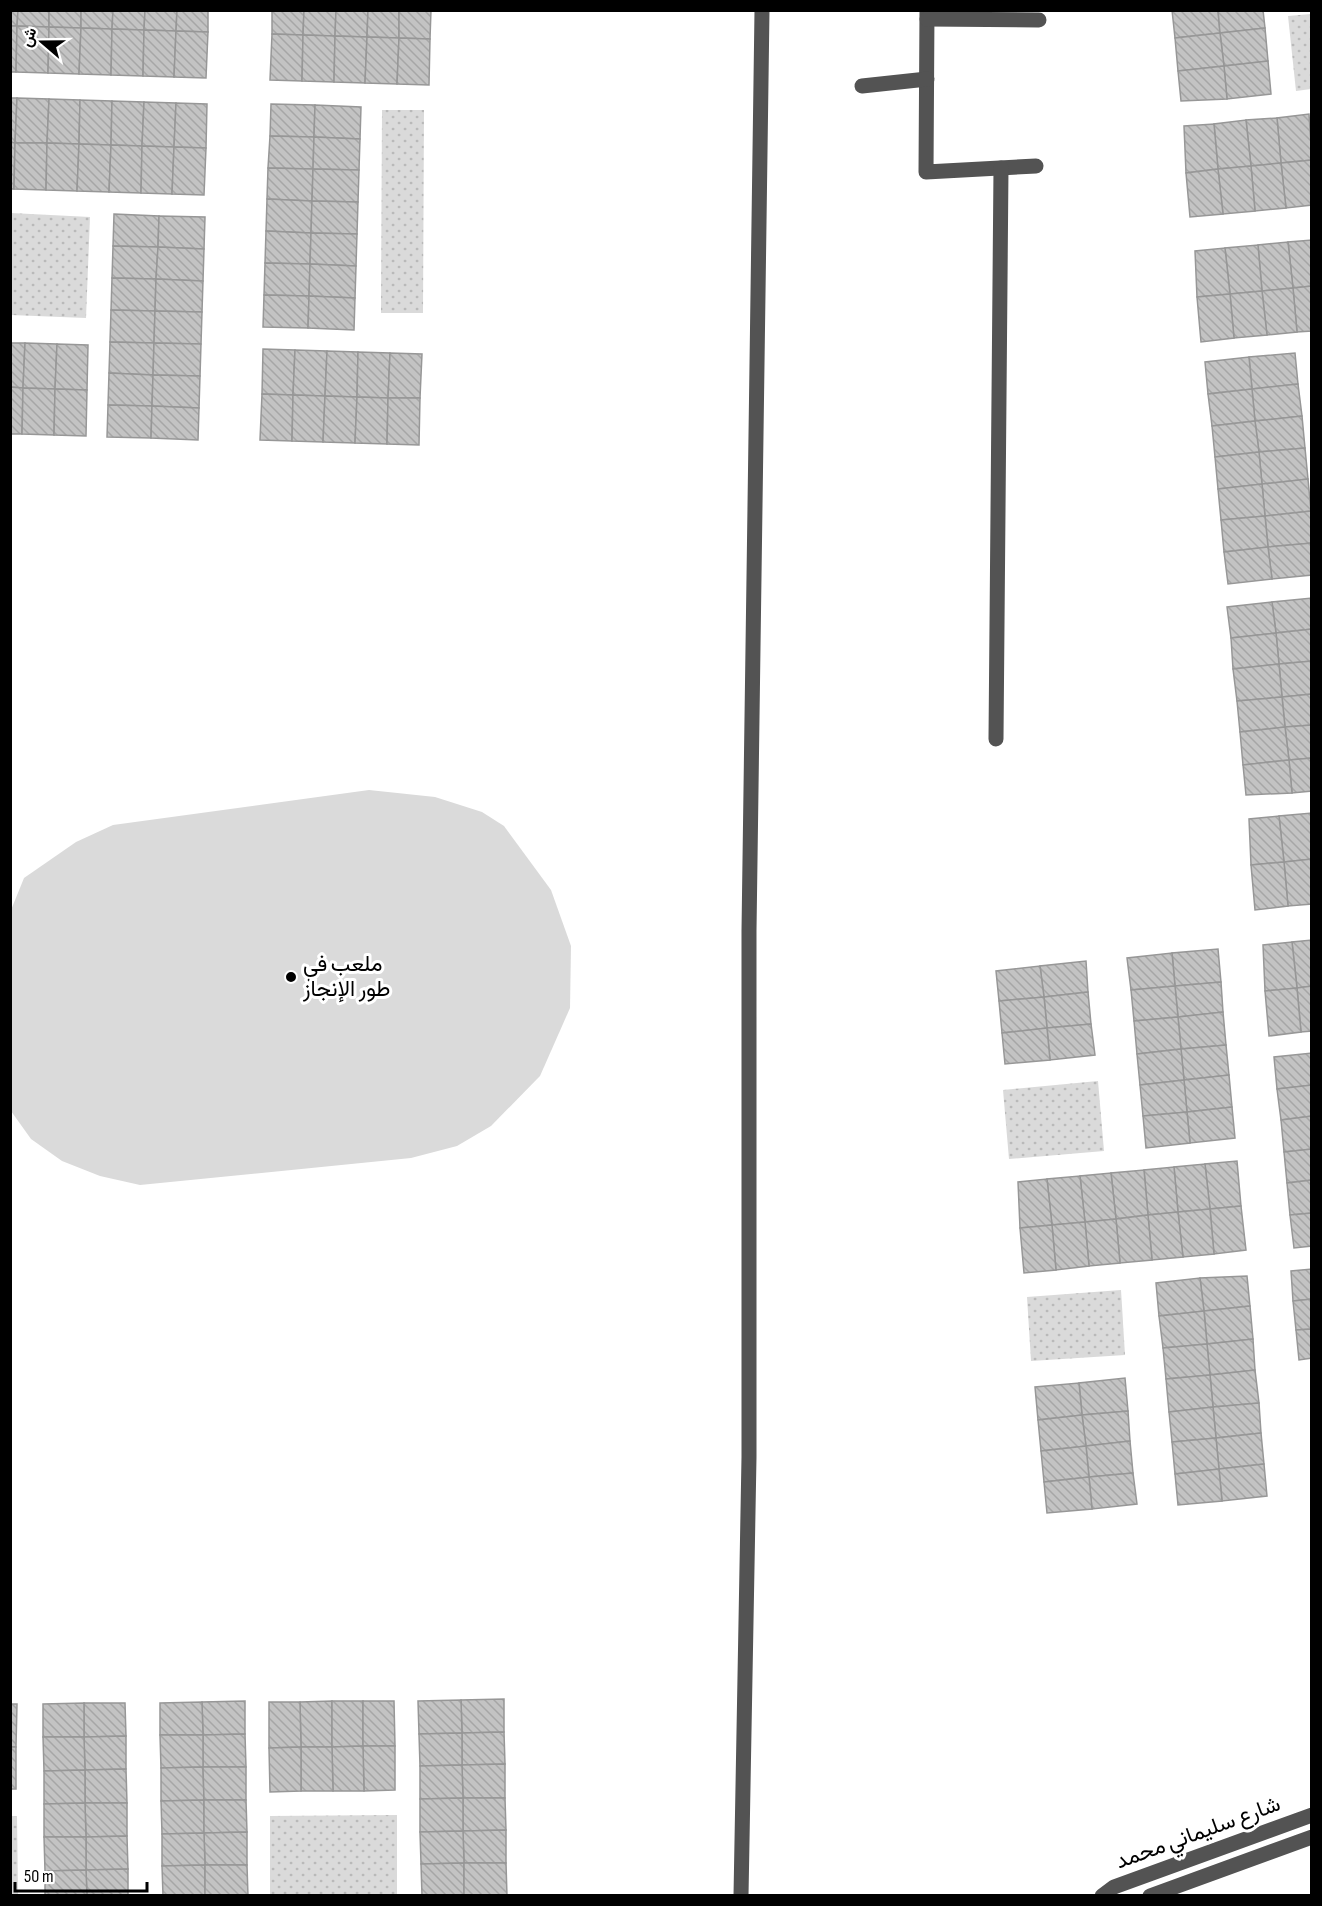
<svg xmlns="http://www.w3.org/2000/svg" width="1322" height="1906" viewBox="0 0 1322 1906" font-family="'Sofia Sans Condensed',Vazirmatn,sans-serif">
<style>
.grass{fill:url(#grass-dots)}
.garden{fill:#dadada}
.building{fill:url(#building-back-hatch);stroke:#979797;stroke-width:1.5}
.lines{fill:none;stroke-linecap:round;stroke-linejoin:round}
.minor{stroke:#535353;stroke-width:15}
.poi-dot{fill:#000;stroke:#fff;stroke-width:2}
.labels{text-anchor:middle;dominant-baseline:central;stroke-width:6;stroke-linejoin:round;paint-order:stroke}
.poi-label{font-size:22px;fill:#000;stroke:#fff;text-anchor:start}
.street-label{font-size:22px;fill:#000;stroke:#fff}
</style>
<defs>
<pattern id="grass-dots" width="8" height="8" patternUnits="userSpaceOnUse" patternTransform="scale(1.5)"><rect width="8" height="8" fill="#dadada"/><path d="M2 2h.1M6 6h.1" fill="none" stroke="#b9b9b9" stroke-width="1.8" stroke-linecap="round"/></pattern>
<pattern id="building-back-hatch" width="6" height="6" patternUnits="userSpaceOnUse" patternTransform="scale(1.5)"><rect width="6" height="6" fill="#c3c3c3"/><path d="M-1 5l2 2M0 0l6 6M5-1l2 2" fill="none" stroke="#a6a6a6"/></pattern>
</defs>
<rect width="100%" height="100%" fill="#fff"/>
<g class="grass">
<polygon points="1311,14 1311,89 1296,91 1288,16"/>
<polygon points="382,110 424,110 423,313 381,313"/>
<polygon points="11,213 90,217 86,318 11,315"/>
<polygon points="1098,1081 1104,1151 1009,1159 1003,1090"/>
<polygon points="1121,1290 1125,1355 1031,1361 1027,1297"/>
<polygon points="397,1815 397,1895 270,1895 270,1816"/>
<polygon points="11,1816 17,1816 18,1895 11,1895"/>
</g>
<polygon class="garden" points="369,790 435,797 482,812 504,826 551,890 571,946 570,1008 540,1076 491,1126 457,1146 411,1158 140,1185 100,1176 62,1161 31,1139 11,1111 11,910 24,878 76,842 113,825"/>
<g class="building">
<polygon points="10,10 18,10 17,26 10,26"/>
<polygon points="18,10 49,10 49,27 17,26"/>
<polygon points="49,10 81,10 81,28 49,27"/>
<polygon points="81,10 113,10 112,29 81,28"/>
<polygon points="113,10 145,10 144,30 112,29"/>
<polygon points="145,10 177,10 176,31 144,30"/>
<polygon points="177,10 208,10 208,32 176,31"/>
<polygon points="272,10 304,10 303,35 272,34"/>
<polygon points="304,10 336,10 335,36 303,35"/>
<polygon points="336,10 368,10 367,37 335,36"/>
<polygon points="368,10 399,10 399,38 367,37"/>
<polygon points="399,10 431,10 430,39 399,38"/>
<polygon points="1172,10 1218,10 1220,33 1175,38"/>
<polygon points="1218,10 1263,10 1265,28 1220,33"/>
<polygon points="10,26 17,26 16,72 10,72"/>
<polygon points="17,26 49,27 48,73 16,72"/>
<polygon points="49,27 81,28 79,74 48,73"/>
<polygon points="81,28 112,29 111,75 79,74"/>
<polygon points="1265,28 1268,61 1224,66 1220,33"/>
<polygon points="112,29 144,30 143,76 111,75"/>
<polygon points="144,30 176,31 174,77 143,76"/>
<polygon points="176,31 208,32 206,78 174,77"/>
<polygon points="1220,33 1224,66 1178,71 1175,38"/>
<polygon points="272,34 303,35 302,81 270,80"/>
<polygon points="303,35 335,36 334,82 302,81"/>
<polygon points="335,36 367,37 365,83 334,82"/>
<polygon points="367,37 399,38 397,84 365,83"/>
<polygon points="399,38 430,39 429,85 397,84"/>
<polygon points="1268,61 1271,94 1227,99 1224,66"/>
<polygon points="1224,66 1227,99 1181,101 1178,71"/>
<polygon points="10,98 17,98 15,143 10,142"/>
<polygon points="17,98 49,99 47,143 15,143"/>
<polygon points="49,99 80,100 79,144 47,143"/>
<polygon points="80,100 112,101 111,145 79,144"/>
<polygon points="112,101 144,102 142,146 111,145"/>
<polygon points="144,102 176,103 174,147 142,146"/>
<polygon points="176,103 207,104 206,148 174,147"/>
<polygon points="271,104 315,105 314,137 270,136"/>
<polygon points="315,105 361,107 360,139 314,137"/>
<polygon points="1309,114 1312,160 1281,163 1277,118"/>
<polygon points="1277,118 1281,163 1251,166 1246,120"/>
<polygon points="1246,120 1251,166 1218,169 1214,124"/>
<polygon points="1214,124 1218,169 1186,173 1184,126"/>
<polygon points="270,136 314,137 313,169 268,168"/>
<polygon points="314,137 360,139 359,170 313,169"/>
<polygon points="10,142 15,143 14,189 10,189"/>
<polygon points="15,143 47,143 46,190 14,189"/>
<polygon points="47,143 79,144 77,191 46,190"/>
<polygon points="79,144 111,145 109,192 77,191"/>
<polygon points="111,145 142,146 141,193 109,192"/>
<polygon points="142,146 174,147 172,194 141,193"/>
<polygon points="174,147 206,148 204,195 172,194"/>
<polygon points="1312,160 1312,205 1286,208 1281,163"/>
<polygon points="1281,163 1286,208 1255,211 1251,166"/>
<polygon points="1251,166 1255,211 1223,214 1218,169"/>
<polygon points="268,168 313,169 312,201 267,199"/>
<polygon points="313,169 359,170 358,202 312,201"/>
<polygon points="1218,169 1223,214 1190,217 1186,173"/>
<polygon points="267,199 312,201 311,233 266,231"/>
<polygon points="312,201 358,202 357,234 311,233"/>
<polygon points="114,214 159,216 158,247 113,246"/>
<polygon points="159,216 205,217 204,249 158,247"/>
<polygon points="266,231 311,233 310,264 265,263"/>
<polygon points="311,233 357,234 356,266 310,264"/>
<polygon points="1312,240 1312,286 1293,288 1288,242"/>
<polygon points="1288,242 1293,288 1262,291 1258,245"/>
<polygon points="1258,245 1262,291 1230,294 1225,248"/>
<polygon points="113,246 158,247 156,279 112,278"/>
<polygon points="158,247 204,249 203,281 156,279"/>
<polygon points="1225,248 1230,294 1197,297 1195,251"/>
<polygon points="265,263 310,264 309,296 264,295"/>
<polygon points="310,264 356,266 355,298 309,296"/>
<polygon points="112,278 156,279 155,311 111,310"/>
<polygon points="156,279 203,281 202,312 155,311"/>
<polygon points="1312,286 1312,331 1297,332 1293,288"/>
<polygon points="1293,288 1297,332 1267,335 1262,291"/>
<polygon points="1262,291 1267,335 1234,338 1230,294"/>
<polygon points="1230,294 1234,338 1201,342 1197,297"/>
<polygon points="264,295 309,296 308,328 263,327"/>
<polygon points="309,296 355,298 354,330 308,328"/>
<polygon points="111,310 155,311 154,343 110,342"/>
<polygon points="155,311 202,312 201,344 154,343"/>
<polygon points="110,342 154,343 153,375 109,373"/>
<polygon points="10,343 25,343 23,388 10,387"/>
<polygon points="25,343 57,344 55,389 23,388"/>
<polygon points="154,343 201,344 200,376 153,375"/>
<polygon points="57,344 88,345 87,390 55,389"/>
<polygon points="263,349 295,350 293,395 262,394"/>
<polygon points="295,350 327,351 325,396 293,395"/>
<polygon points="327,351 358,352 357,397 325,396"/>
<polygon points="358,352 390,353 388,398 357,397"/>
<polygon points="390,353 422,354 420,398 388,398"/>
<polygon points="1295,353 1298,384 1252,389 1249,357"/>
<polygon points="1249,357 1252,389 1208,394 1205,362"/>
<polygon points="109,373 153,375 152,406 108,405"/>
<polygon points="153,375 200,376 199,408 152,406"/>
<polygon points="1298,384 1302,416 1255,421 1252,389"/>
<polygon points="10,387 23,388 22,434 10,434"/>
<polygon points="23,388 55,389 54,435 22,434"/>
<polygon points="55,389 87,390 86,436 54,435"/>
<polygon points="1252,389 1255,421 1212,426 1208,394"/>
<polygon points="262,394 293,395 292,441 260,440"/>
<polygon points="293,395 325,396 323,442 292,441"/>
<polygon points="325,396 357,397 355,443 323,442"/>
<polygon points="357,397 388,398 387,444 355,443"/>
<polygon points="388,398 420,398 419,445 387,444"/>
<polygon points="108,405 152,406 151,438 107,437"/>
<polygon points="152,406 199,408 198,440 151,438"/>
<polygon points="1302,416 1305,448 1259,452 1255,421"/>
<polygon points="1255,421 1259,452 1215,457 1212,426"/>
<polygon points="1305,448 1308,479 1262,484 1259,452"/>
<polygon points="1259,452 1262,484 1218,489 1215,457"/>
<polygon points="1308,479 1311,511 1265,516 1262,484"/>
<polygon points="1262,484 1265,516 1221,520 1218,489"/>
<polygon points="1311,511 1312,543 1268,547 1265,516"/>
<polygon points="1265,516 1268,547 1224,552 1221,520"/>
<polygon points="1312,543 1312,575 1272,579 1268,547"/>
<polygon points="1268,547 1272,579 1228,584 1224,552"/>
<polygon points="1312,598 1312,629 1276,633 1272,602"/>
<polygon points="1272,602 1276,633 1231,638 1227,607"/>
<polygon points="1312,629 1312,661 1279,664 1276,633"/>
<polygon points="1276,633 1279,664 1233,669 1231,638"/>
<polygon points="1312,661 1312,694 1282,697 1279,664"/>
<polygon points="1279,664 1282,697 1237,701 1233,669"/>
<polygon points="1312,694 1312,725 1285,727 1282,697"/>
<polygon points="1282,697 1285,727 1240,732 1237,701"/>
<polygon points="1312,725 1312,758 1289,760 1285,727"/>
<polygon points="1285,727 1289,760 1243,765 1240,732"/>
<polygon points="1312,758 1312,791 1292,793 1289,760"/>
<polygon points="1289,760 1292,793 1246,795 1243,765"/>
<polygon points="1312,813 1312,859 1284,862 1279,816"/>
<polygon points="1279,816 1284,862 1251,865 1249,819"/>
<polygon points="1312,859 1312,904 1288,906 1284,862"/>
<polygon points="1284,862 1288,906 1255,910 1251,865"/>
<polygon points="1312,940 1312,986 1297,988 1292,942"/>
<polygon points="1292,942 1297,988 1265,991 1263,945"/>
<polygon points="1218,949 1221,982 1175,986 1172,953"/>
<polygon points="1172,953 1175,986 1131,990 1127,958"/>
<polygon points="1086,961 1088,992 1044,997 1040,966"/>
<polygon points="1040,966 1044,997 999,1001 996,971"/>
<polygon points="1221,982 1223,1012 1178,1017 1175,986"/>
<polygon points="1175,986 1178,1017 1134,1021 1131,990"/>
<polygon points="1312,986 1312,1031 1301,1032 1297,988"/>
<polygon points="1297,988 1301,1032 1269,1036 1265,991"/>
<polygon points="1088,992 1091,1024 1047,1028 1044,997"/>
<polygon points="1044,997 1047,1028 1002,1033 999,1001"/>
<polygon points="1223,1012 1226,1045 1181,1049 1178,1017"/>
<polygon points="1178,1017 1181,1049 1137,1054 1134,1021"/>
<polygon points="1091,1024 1095,1055 1050,1060 1047,1028"/>
<polygon points="1047,1028 1050,1060 1005,1064 1002,1033"/>
<polygon points="1226,1045 1229,1075 1184,1080 1181,1049"/>
<polygon points="1181,1049 1184,1080 1140,1085 1137,1054"/>
<polygon points="1312,1053 1312,1085 1277,1089 1274,1057"/>
<polygon points="1229,1075 1232,1107 1187,1112 1184,1080"/>
<polygon points="1184,1080 1187,1112 1143,1116 1140,1085"/>
<polygon points="1312,1085 1312,1116 1281,1120 1277,1089"/>
<polygon points="1232,1107 1235,1138 1190,1143 1187,1112"/>
<polygon points="1187,1112 1190,1143 1146,1148 1143,1116"/>
<polygon points="1312,1116 1312,1149 1284,1152 1281,1120"/>
<polygon points="1312,1149 1312,1180 1287,1183 1284,1152"/>
<polygon points="1237,1161 1241,1206 1210,1209 1205,1164"/>
<polygon points="1205,1164 1210,1209 1178,1212 1174,1167"/>
<polygon points="1174,1167 1178,1212 1148,1215 1144,1170"/>
<polygon points="1144,1170 1148,1215 1116,1219 1111,1173"/>
<polygon points="1111,1173 1116,1219 1085,1222 1080,1176"/>
<polygon points="1080,1176 1085,1222 1052,1225 1047,1179"/>
<polygon points="1047,1179 1052,1225 1020,1228 1018,1182"/>
<polygon points="1312,1180 1312,1213 1290,1215 1287,1183"/>
<polygon points="1241,1206 1246,1250 1214,1254 1210,1209"/>
<polygon points="1210,1209 1214,1254 1183,1257 1178,1212"/>
<polygon points="1178,1212 1183,1257 1152,1260 1148,1215"/>
<polygon points="1312,1213 1312,1246 1294,1248 1290,1215"/>
<polygon points="1148,1215 1152,1260 1120,1263 1116,1219"/>
<polygon points="1116,1219 1120,1263 1089,1266 1085,1222"/>
<polygon points="1085,1222 1089,1266 1056,1270 1052,1225"/>
<polygon points="1052,1225 1056,1270 1024,1273 1020,1228"/>
<polygon points="1312,1269 1312,1299 1293,1301 1291,1271"/>
<polygon points="1247,1276 1250,1306 1204,1311 1200,1278"/>
<polygon points="1200,1278 1204,1311 1159,1316 1156,1283"/>
<polygon points="1312,1299 1312,1329 1296,1330 1293,1301"/>
<polygon points="1250,1306 1253,1339 1207,1344 1204,1311"/>
<polygon points="1204,1311 1207,1344 1163,1348 1159,1316"/>
<polygon points="1312,1329 1312,1358 1299,1360 1296,1330"/>
<polygon points="1253,1339 1255,1370 1210,1375 1207,1344"/>
<polygon points="1207,1344 1210,1375 1166,1379 1163,1348"/>
<polygon points="1255,1370 1259,1403 1213,1407 1210,1375"/>
<polygon points="1210,1375 1213,1407 1169,1412 1166,1379"/>
<polygon points="1125,1378 1128,1411 1082,1415 1079,1383"/>
<polygon points="1079,1383 1082,1415 1038,1420 1035,1387"/>
<polygon points="1259,1403 1261,1433 1216,1438 1213,1407"/>
<polygon points="1213,1407 1216,1438 1172,1442 1169,1412"/>
<polygon points="1128,1411 1130,1441 1086,1446 1082,1415"/>
<polygon points="1082,1415 1086,1446 1041,1451 1038,1420"/>
<polygon points="1261,1433 1264,1464 1219,1469 1216,1438"/>
<polygon points="1216,1438 1219,1469 1175,1474 1172,1442"/>
<polygon points="1130,1441 1133,1473 1089,1477 1086,1446"/>
<polygon points="1086,1446 1089,1477 1044,1482 1041,1451"/>
<polygon points="1264,1464 1267,1496 1222,1501 1219,1469"/>
<polygon points="1219,1469 1222,1501 1178,1505 1175,1474"/>
<polygon points="1133,1473 1137,1504 1092,1509 1089,1477"/>
<polygon points="1089,1477 1092,1509 1047,1513 1044,1482"/>
<polygon points="504,1699 504,1732 462,1733 461,1700"/>
<polygon points="461,1700 462,1733 419,1734 418,1701"/>
<polygon points="245,1701 245,1734 203,1735 202,1702"/>
<polygon points="332,1701 332,1747 301,1747 300,1702"/>
<polygon points="332,1701 363,1701 363,1746 332,1747"/>
<polygon points="363,1701 394,1701 395,1746 363,1746"/>
<polygon points="202,1702 203,1735 160,1735 160,1703"/>
<polygon points="269,1702 300,1702 301,1747 269,1748"/>
<polygon points="84,1703 125,1703 126,1736 84,1737"/>
<polygon points="84,1703 84,1737 43,1737 43,1704"/>
<polygon points="10,1704 17,1704 16,1747 10,1747"/>
<polygon points="504,1732 505,1764 462,1765 462,1733"/>
<polygon points="462,1733 462,1765 420,1766 419,1734"/>
<polygon points="245,1734 246,1767 203,1767 203,1735"/>
<polygon points="160,1735 203,1735 203,1767 161,1768"/>
<polygon points="126,1736 126,1769 85,1770 84,1737"/>
<polygon points="43,1737 84,1737 85,1770 44,1771"/>
<polygon points="363,1746 395,1746 395,1790 364,1791"/>
<polygon points="363,1746 364,1791 333,1791 332,1747"/>
<rect x="10" y="1747" width="6" height="42"/>
<polygon points="301,1747 332,1747 333,1791 301,1791"/>
<polygon points="301,1747 301,1791 270,1792 269,1748"/>
<polygon points="505,1764 505,1798 463,1798 462,1765"/>
<polygon points="462,1765 463,1798 420,1799 420,1766"/>
<polygon points="203,1767 204,1800 161,1801 161,1768"/>
<polygon points="203,1767 246,1767 246,1800 204,1800"/>
<polygon points="126,1769 127,1803 85,1803 85,1770"/>
<polygon points="85,1770 85,1803 44,1804 44,1771"/>
<polygon points="463,1798 505,1798 506,1830 463,1831"/>
<polygon points="463,1798 463,1831 420,1832 420,1799"/>
<polygon points="204,1800 204,1833 162,1834 161,1801"/>
<polygon points="204,1800 246,1800 247,1832 204,1833"/>
<polygon points="85,1803 127,1803 127,1836 86,1837"/>
<polygon points="85,1803 86,1837 44,1837 44,1804"/>
<polygon points="506,1830 506,1863 464,1863 463,1831"/>
<polygon points="463,1831 464,1863 421,1864 420,1832"/>
<polygon points="247,1832 247,1865 205,1865 204,1833"/>
<polygon points="204,1833 205,1865 162,1866 162,1834"/>
<polygon points="127,1836 128,1869 86,1870 86,1837"/>
<polygon points="44,1837 86,1837 86,1870 45,1871"/>
<polygon points="464,1863 464,1896 422,1896 421,1864"/>
<polygon points="464,1863 506,1863 507,1896 464,1896"/>
<polygon points="205,1865 205,1896 163,1896 162,1866"/>
<polygon points="205,1865 247,1865 248,1896 205,1896"/>
<polygon points="128,1869 128,1896 87,1896 86,1870"/>
<polygon points="86,1870 87,1896 45,1896 45,1871"/>
</g>
<g class="lines">
<g class="minor">
<polyline points="927,10 926,172 1036,166"/>
<polyline points="927,19 1039,20"/>
<polyline points="862,86 927,79"/>
<polyline points="996,739 1001,168"/>
<polyline points="741,1896 749,1457 749,931 762,10"/>
<polyline points="1102,1896 1114,1887 1312,1815"/>
<polyline points="1150,1896 1312,1837"/>
</g>
</g>
<circle class="poi-dot" cx="291" cy="977" r="6"/>
<g class="labels">
<g class="poi-label">
<text x="303" y="964">ملعب في<tspan x="303" dy="25">طور الإنجاز</tspan></text>
</g>
<g class="street-label">
<text transform="translate(1198 1833) rotate(-20)">شارع سليماني محمد</text>
</g>
</g>
<rect width="1322" height="1906" fill="none" stroke="#000000" stroke-width="24"/>
<g transform="translate(42 42) rotate(290)" stroke="#ffffff" stroke-width="4.5" paint-order="stroke">
<path d="M0-4.5L10 22L0 15L-10 22Z" fill="#000000"/>
<text y="-9" font-size="16" font-weight="bold" text-anchor="middle" fill="#000000">ش</text>
</g>
<path d="M15 1882v9h132v-9" fill="none" stroke="#000000" stroke-width="3"/>
<text x="24" y="1882" font-size="18" fill="#000000" stroke="#ffffff" stroke-width="4.5" paint-order="stroke">50 m</text>
</svg>
